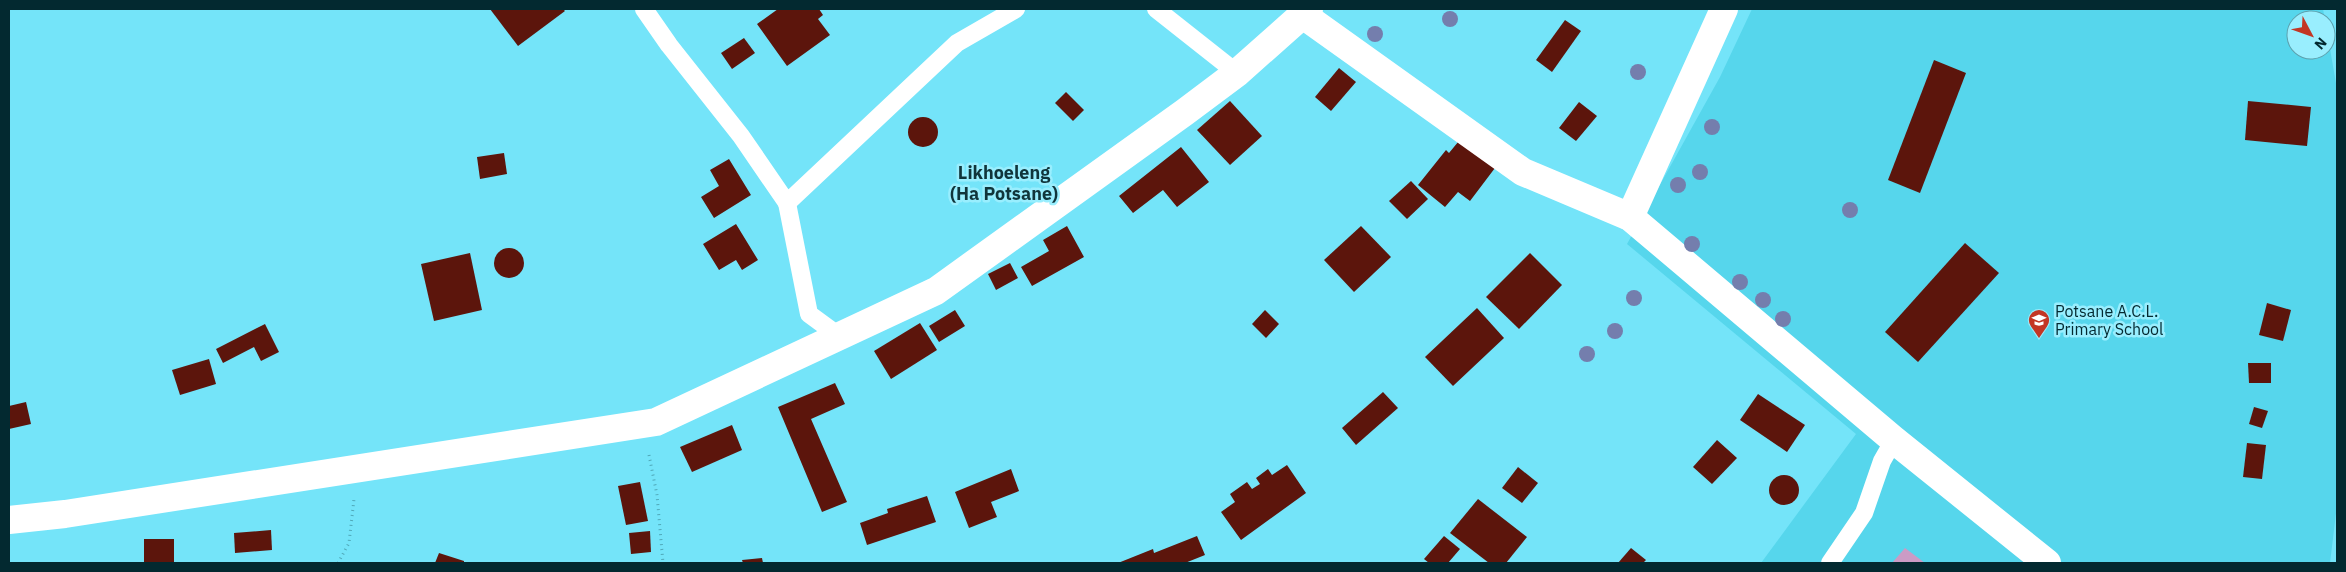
<svg xmlns="http://www.w3.org/2000/svg" width="2346" height="572" viewBox="0 0 2346 572" font-family="'IBM Plex Sans',sans-serif">
<style>
.built{fill:#56d6ec}
.garden{fill:#cb9bc5}
.building{fill:#5c150c}
.lines{fill:none;stroke-linecap:round;stroke-linejoin:round}
.path{stroke:#50a9b9;stroke-width:3;stroke-dasharray:1 4;stroke-linecap:butt}
.lane{stroke:#fff;stroke-width:18}
.street{stroke:#fff;stroke-width:28}
.tree{fill:#747ead}
.labels{text-anchor:middle;dominant-baseline:central;stroke-width:5;stroke-linejoin:round;paint-order:stroke}
.poi-label{font-size:16px;fill:#032930;stroke:#99eefe;text-anchor:start}
.neighbourhood-label{font-size:18px;font-weight:bold;fill:#10353b;stroke:#99eefe}
</style>
<rect width="100%" height="100%" fill="#74e4f9"/>
<polygon class="built" points="1752,9 2323,9 2325,20 2296,20 2296,50 2326,50 2326,26 2337,89 2337,505 2330,563 1761,563 1856,434 1627,244 1720,77"/>
<polygon class="garden" points="1905,548 1925,563 1892,563"/>
<g class="building">
<polygon points="490,9 563,9 565,11 518,46"/>
<polygon points="778,9 819,9 823,15 818,19 830,35 787,66 757,24"/>
<polygon points="1565,20 1581,31 1552,72 1536,60"/>
<polygon points="744,38 755,53 732,69 721,53"/>
<polygon points="1934,60 1966,73 1920,193 1888,180"/>
<polygon points="1339,68 1356,82 1331,111 1315,97"/>
<polygon points="1066,92 1084,110 1073,121 1055,103"/>
<polygon points="1230,101 1262,136 1230,165 1197,130"/>
<polygon points="2248,101 2311,107 2307,146 2245,140"/>
<polygon points="1579,102 1597,116 1576,141 1559,128"/>
<circle cx="923" cy="132" r="15"/>
<polygon points="1463,136 1498,164 1470,201 1458,192 1445,207 1418,185 1446,150 1449,153"/>
<polygon points="1181,147 1209,182 1177,207 1163,190 1133,213 1119,196"/>
<polygon points="504,153 507,174 480,179 477,157"/>
<polygon points="729,159 751,195 714,218 701,197 719,186 710,170"/>
<polygon points="1411,181 1428,199 1407,219 1389,201"/>
<polygon points="736,224 758,260 742,270 736,260 719,270 703,244"/>
<polygon points="1067,226 1084,257 1032,286 1021,267 1049,251 1043,240"/>
<polygon points="1361,226 1391,257 1354,292 1324,260"/>
<polygon points="1965,243 1999,273 1918,362 1885,332"/>
<circle cx="509" cy="263" r="15"/>
<polygon points="470,253 482,310 434,321 421,264"/>
<polygon points="1530,253 1562,285 1519,329 1486,297"/>
<polygon points="1010,263 1018,278 996,290 988,274"/>
<polygon points="2267,303 2291,310 2283,341 2259,335"/>
<polygon points="1477,308 1504,338 1453,386 1425,357"/>
<polygon points="955,310 965,326 939,342 929,326"/>
<polygon points="1265,310 1279,324 1266,338 1252,324"/>
<polygon points="920,323 937,350 891,379 874,351"/>
<polygon points="265,324 279,352 261,361 254,347 223,363 216,349"/>
<polygon points="209,359 216,384 180,395 172,370"/>
<polygon points="2248,363 2271,363 2271,383 2249,383"/>
<polygon points="835,383 845,404 811,419 847,502 822,512 778,407"/>
<polygon points="1383,392 1398,408 1356,445 1342,428"/>
<polygon points="1758,394 1805,425 1787,452 1740,420"/>
<polygon points="26,402 31,424 9,429 9,406"/>
<polygon points="2254,407 2268,411 2262,428 2249,424"/>
<polygon points="732,425 742,450 692,472 680,447"/>
<polygon points="1717,440 1737,458 1712,484 1693,467"/>
<polygon points="2247,443 2266,445 2262,479 2243,477"/>
<polygon points="1287,465 1306,493 1241,540 1221,512 1235,502 1230,494 1247,482 1252,489 1260,484 1256,478 1268,469 1272,475"/>
<polygon points="1518,467 1538,483 1522,503 1502,488"/>
<polygon points="1011,469 1019,491 991,502 997,517 969,528 955,492"/>
<circle cx="1784" cy="490" r="15"/>
<polygon points="640,482 648,521 626,525 618,486"/>
<polygon points="927,496 936,522 867,545 860,523 888,513 887,509"/>
<polygon points="1478,499 1527,537 1506,563 1489,563 1450,533"/>
<polygon points="271,530 272,550 235,553 234,533"/>
<polygon points="650,531 651,552 631,554 629,533"/>
<polygon points="1197,536 1205,555 1185,563 1118,563 1153,549 1154,553"/>
<polygon points="1444,536 1460,549 1448,563 1429,563 1424,559"/>
<rect x="144" y="539" width="30" height="24"/>
<polygon points="1631,548 1646,560 1643,563 1618,563"/>
<polygon points="439,553 464,561 464,563 435,563"/>
<polygon points="762,558 763,563 743,563 742,560"/>
</g>
<g class="lines">
<g class="path">
<polyline points="649,455 657,495 663,563"/>
<polyline points="338,563 349,543 354,499"/>
</g>
<g class="lane">
<polyline points="644,9 669,45 741,136 787,203 957,43 1016,9"/>
<polyline points="1156,9 1237,73"/>
<polyline points="787,203 809,314 839,336"/>
<polyline points="1830,563 1864,513 1882,461 1894,440"/>
</g>
<g class="street">
<polyline points="1303,15 1523,172 1630,217 1894,440 2047,563"/>
<polyline points="1630,217 1724,9"/>
<polyline points="9,520 65,514 656,422 936,291 1185,112 1237,73 1309,9"/>
</g>
</g>
<g class="tree">
<circle cx="1450" cy="19" r="8"/>
<circle cx="1375" cy="34" r="8"/>
<circle cx="1638" cy="72" r="8"/>
<circle cx="1712" cy="127" r="8"/>
<circle cx="1700" cy="172" r="8"/>
<circle cx="1678" cy="185" r="8"/>
<circle cx="1850" cy="210" r="8"/>
<circle cx="1692" cy="244" r="8"/>
<circle cx="1740" cy="282" r="8"/>
<circle cx="1634" cy="298" r="8"/>
<circle cx="1763" cy="300" r="8"/>
<circle cx="1783" cy="319" r="8"/>
<circle cx="1615" cy="331" r="8"/>
<circle cx="1587" cy="354" r="8"/>
</g>
<defs>
<g id="school-pin" transform="scale(1.125)"><path d="M0 17L-7.5 6A9.5 9.5 0 1 1 7.5 6Z" fill="#c33624" stroke="#99eefe"/><path d="M0-5L7-2L0 1L-7-2ZM-4 1L0 2.5L4 1V4Q0 6-4 4Z" fill="#fff"/></g>
</defs>
<g fill-rule="evenodd">
<use href="#school-pin" x="2039" y="320"/>
</g>
<g class="labels">
<g class="poi-label">
<text x="2055" y="311">Potsane A.C.L.<tspan x="2055" dy="18">Primary School</tspan></text>
</g>
<g class="neighbourhood-label">
<text x="1004" y="172">Likhoeleng<tspan x="1004" dy="21">(Ha Potsane)</tspan></text>
</g>
</g>
<rect width="2346" height="572" fill="none" stroke="#032930" stroke-width="20"/>
<g transform="translate(2311 35) rotate(131)"><circle r="24" fill="#99eefe" stroke="#5d9fac"/>
<path d="M0-4L9 19L0 12L-9 19Z" fill="#c33624"/>
<text y="-8" font-size="14" font-weight="bold" text-anchor="middle" fill="#032930">N</text>
</g>
</svg>
